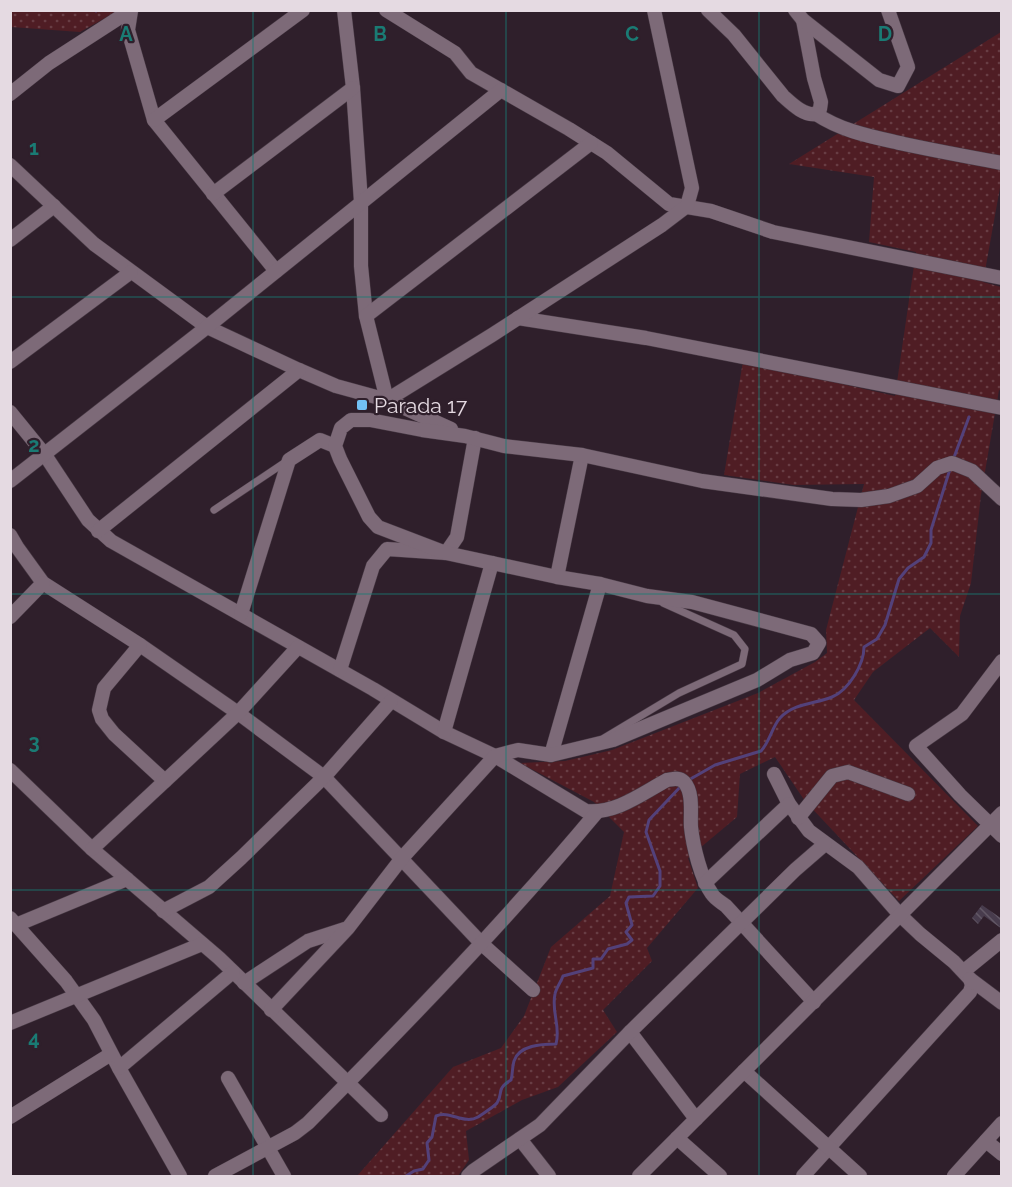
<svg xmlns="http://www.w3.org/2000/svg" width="1012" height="1187" viewBox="0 0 1012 1187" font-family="Raleway,sans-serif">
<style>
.grass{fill:url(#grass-dots)}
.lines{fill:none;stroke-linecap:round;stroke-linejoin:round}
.stream{stroke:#53417a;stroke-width:3}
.building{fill:url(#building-back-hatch)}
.service-casing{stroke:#483a45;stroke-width:8}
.minor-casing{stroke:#483a45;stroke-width:15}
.service{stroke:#7d6a78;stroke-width:7}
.minor{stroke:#7d6a78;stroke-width:14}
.grid{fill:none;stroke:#1a7b74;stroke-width:1.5;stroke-opacity:0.55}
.poi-dot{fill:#72c1f5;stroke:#2f1f2b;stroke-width:2}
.labels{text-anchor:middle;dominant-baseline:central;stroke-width:4.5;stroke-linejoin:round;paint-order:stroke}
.poi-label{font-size:21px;fill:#e5dae2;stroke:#2f1f2b;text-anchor:start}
.grid-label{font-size:20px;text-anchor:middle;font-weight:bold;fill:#1a7b74;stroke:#2f1f2b;stroke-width:4.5;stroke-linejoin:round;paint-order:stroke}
</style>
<defs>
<pattern id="grass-dots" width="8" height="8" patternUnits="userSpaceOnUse" patternTransform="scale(1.5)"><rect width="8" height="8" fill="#4f1d24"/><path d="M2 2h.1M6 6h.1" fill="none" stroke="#683d44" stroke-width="1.8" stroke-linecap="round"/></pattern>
<pattern id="building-back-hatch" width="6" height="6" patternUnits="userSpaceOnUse" patternTransform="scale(1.5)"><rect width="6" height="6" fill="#483c4d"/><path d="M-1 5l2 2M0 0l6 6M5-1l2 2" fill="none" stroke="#625866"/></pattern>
</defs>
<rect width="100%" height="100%" fill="#2f1f2b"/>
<g class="grass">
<polygon points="10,11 11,10 118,11 80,32 11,27"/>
<polygon points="1001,32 1001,182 983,282 1001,287 1001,391 999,390 981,495 971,583 960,616 959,657 930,628 873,672 854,700 978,826 899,901 805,801 775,757 740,774 737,817 688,858 698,888 647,948 652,961 603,1010 617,1032 558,1087 522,1100 466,1131 469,1160 458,1176 357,1176 453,1067 501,1048 524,1016 551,947 610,896 624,832 594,802 520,763 565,761 612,750 758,693 815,662 827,653 826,630 864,484 794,485 724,475 743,361 895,396 916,252 869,242 874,177 789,164"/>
</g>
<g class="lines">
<g class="stream">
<polyline points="95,10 96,11"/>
<polyline points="953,460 969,417"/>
<path d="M 687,781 L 715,765 L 761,751 C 770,741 772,727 780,718 C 794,703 815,704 832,697 C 849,690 864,664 864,647 L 877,639 L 885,625 L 899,579 L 908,568 L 924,557 L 931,543 L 931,530 L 950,469"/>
<path d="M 406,1176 L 414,1171 L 423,1169 L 429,1160 L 427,1143 L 432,1137 L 436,1116 C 450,1110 464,1125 478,1117 C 482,1114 494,1107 497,1103 C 504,1092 495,1090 511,1080 C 513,1073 512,1067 514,1061 C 519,1045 542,1044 556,1044 C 561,1026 551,1012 555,994 C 556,988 561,982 563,976 L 593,968 L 593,959 L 601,959 L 608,949 L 627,944 L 632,940 L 626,932 L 632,925 L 626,903 L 629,897 L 653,896 L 660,886 L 660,871 L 646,832 L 649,820 L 682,785"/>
</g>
</g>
<polygon class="building" points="982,905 1002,919 1002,929 984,916 978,924 972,918"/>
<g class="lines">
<g class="service-casing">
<g id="service">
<polyline points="214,510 287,461"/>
<polyline points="604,738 679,693 742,664 745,649 734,635 663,603"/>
</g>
</g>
<g class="minor-casing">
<g id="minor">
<polyline points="344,10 353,88 361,202 361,266 366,316 387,400"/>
<polyline points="386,10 455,53 471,73 569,129 607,153 669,204 711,211 773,232 1002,278"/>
<path d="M 708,10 L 734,35 L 783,96 C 792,104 804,116 816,114 L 820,109 L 821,102 L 814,78 L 803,20"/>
<polyline points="795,10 803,20 879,80 898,86 908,67 888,10"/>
<polyline points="131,11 128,30 154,120 276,271"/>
<polyline points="10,94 49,63 131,10"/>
<path d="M 816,114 C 843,132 874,137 904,144 C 937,151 969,157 1002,163"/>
<polyline points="154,120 303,10"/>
<polyline points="10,165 94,244 207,327 299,370 336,386 387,400 451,429"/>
<polyline points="213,194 353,88"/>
<polyline points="10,240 54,206"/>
<polyline points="366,316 591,143"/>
<polyline points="518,318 646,338 1002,408"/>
<polyline points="10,362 131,272"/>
<polyline points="387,400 492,335 662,225 687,206 692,188 654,10"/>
<path d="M 10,412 L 45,455 L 88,520 L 111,541 L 373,689 L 444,732 L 495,756 L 586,811 C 616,814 641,794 667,780 C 673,779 679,777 684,782 C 694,793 690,814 691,827 C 693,846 701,879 712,894 C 715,899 721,902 726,906 L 814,1002"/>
<polyline points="10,481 207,327 501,90"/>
<polyline points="98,531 299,370"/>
<polyline points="10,535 17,547 43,583 140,645 238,713 324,777 482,944 533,990"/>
<polyline points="557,577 582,455"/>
<polyline points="241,614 289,460 320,440 335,446"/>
<polyline points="10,617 43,583"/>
<polyline points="140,645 104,688 99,710 102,719 114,734 165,781"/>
<polyline points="1002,661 962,714 916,746 960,795 1002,836"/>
<polyline points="340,670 373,566 387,549 446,553 457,537 475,438"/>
<polyline points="444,732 492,563"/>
<polyline points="551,755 600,584"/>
<polyline points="10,770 92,849 219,958 381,1115"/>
<polyline points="774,774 789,804 809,831 858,867 900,915 920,934 954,962 970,979 972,985 970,992 803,1176"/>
<polyline points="798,818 832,776 848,772 908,794"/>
<polyline points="92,849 238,713 298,647"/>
<polyline points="705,883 789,804"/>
<polyline points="163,911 209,887 241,858 324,777 391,701"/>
<polyline points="10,918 66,981 94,1020 119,1068 180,1176"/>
<polyline points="16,925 127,879"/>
<polyline points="964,971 1002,940"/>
<polyline points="970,979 1002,1003"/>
<polyline points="244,983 308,941 345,929"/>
<polyline points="271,1010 348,928 402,858 495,756 518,750 551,755 613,740 757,680 790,660 813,653 819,643 811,634 692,602 647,596 600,584 557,577 446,553 378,527 369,517 340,459 335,446 341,428 351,420 370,420 422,430 465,436 504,446 582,455 702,481 832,499 861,500 889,496 917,486 937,468 952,463 972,471 1002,499"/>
<polyline points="10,1023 202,944"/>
<polyline points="630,1032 696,1119"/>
<polyline points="119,1068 233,972"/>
<polyline points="744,1071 860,1176"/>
<polyline points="228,1078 284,1176"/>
<polyline points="10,1117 111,1054"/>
<polyline points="677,1138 720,1176"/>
<polyline points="520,1139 549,1176"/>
<polyline points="986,1141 1002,1154"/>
<path d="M 215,1176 L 295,1133 L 308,1123 C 408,1022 506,921 597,812"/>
<polyline points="468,1176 473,1171 540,1125 630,1032 795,870 825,844"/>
<polyline points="639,1176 1002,813"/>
<polyline points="954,1176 1002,1123"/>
</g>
</g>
<use href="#service" class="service"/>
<use href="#minor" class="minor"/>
</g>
<path class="grid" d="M 253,10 L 253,1176M 506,10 L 506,1176M 759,10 L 759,1176M 10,297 L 1002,297M 10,594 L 1002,594M 10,890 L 1002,890"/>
<rect class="poi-dot" x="356" y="399" width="12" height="12" rx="3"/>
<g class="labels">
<g class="poi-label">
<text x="374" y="405">Parada 17</text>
</g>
</g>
<g class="grid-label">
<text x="126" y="41">A</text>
<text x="380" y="41">B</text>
<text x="632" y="41">C</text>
<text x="885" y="41">D</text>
<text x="34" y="155">1</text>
<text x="34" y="452">2</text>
<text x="34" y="749">3</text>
<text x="34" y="1045">4</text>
</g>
<rect width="1012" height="1187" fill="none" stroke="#e5dae2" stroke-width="24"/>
</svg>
